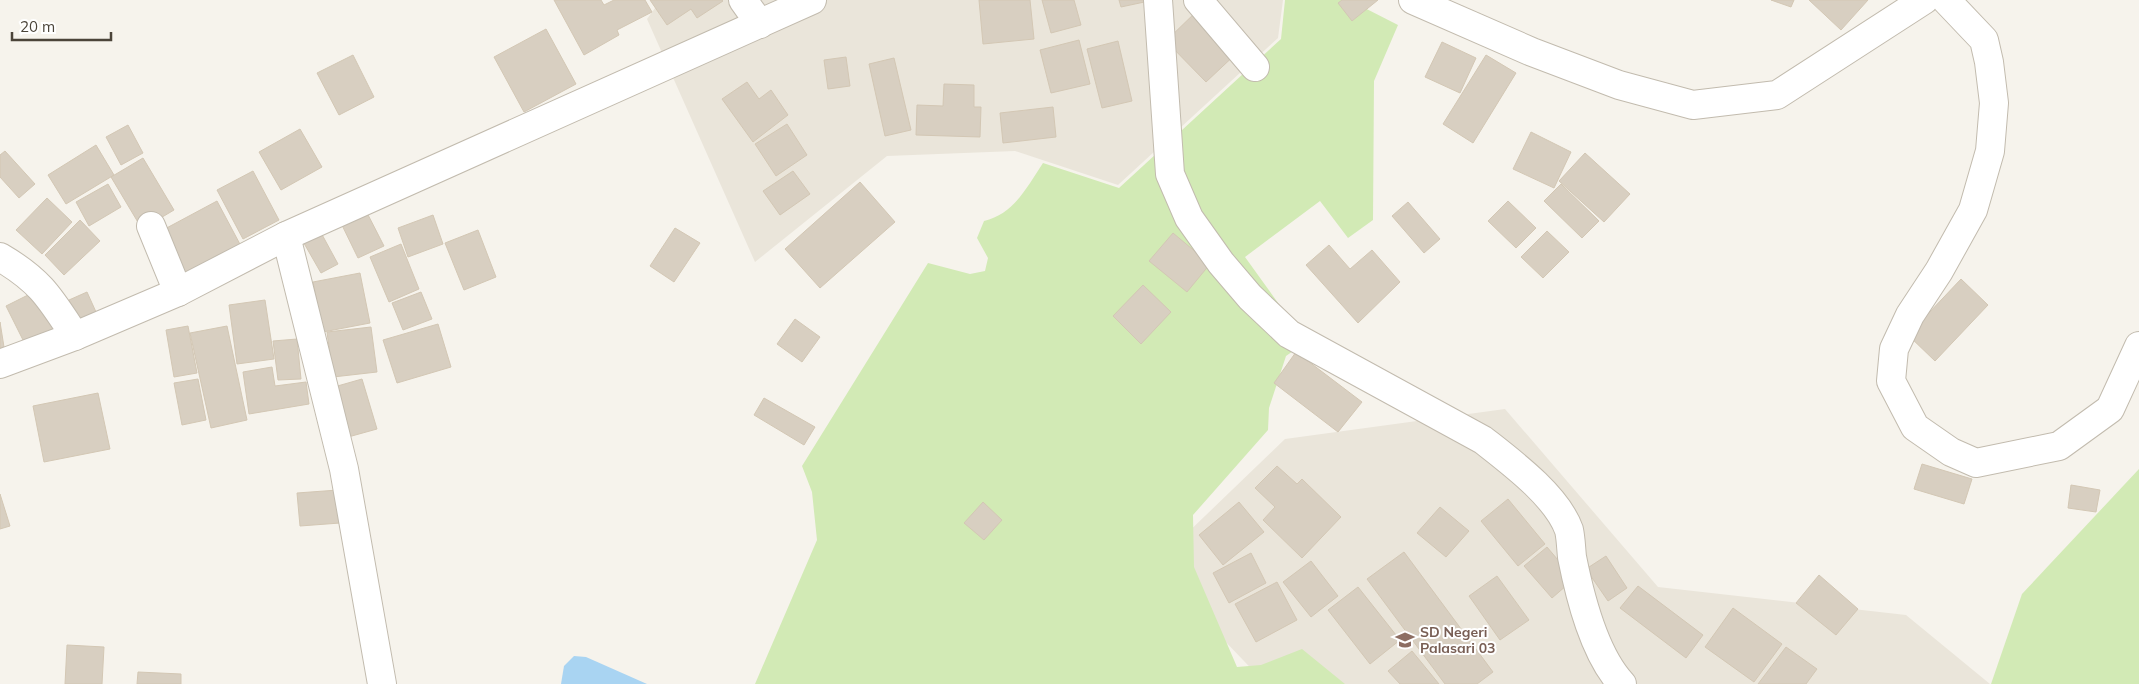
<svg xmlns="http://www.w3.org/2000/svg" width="2139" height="684" viewBox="0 0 2139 684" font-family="Mulish,sans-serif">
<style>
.residential{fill:#eae5da}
.green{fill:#d2eab5}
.water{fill:#a9d4f2}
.building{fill:#d8cfc1;stroke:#d3c7b4}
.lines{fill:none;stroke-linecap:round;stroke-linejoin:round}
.minor-casing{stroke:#c2bbae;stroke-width:30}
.minor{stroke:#fff;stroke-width:28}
.labels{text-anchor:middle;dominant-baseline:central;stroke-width:4;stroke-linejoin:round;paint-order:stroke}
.education-label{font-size:14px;font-weight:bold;fill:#785e54;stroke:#fff;text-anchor:start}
</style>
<rect width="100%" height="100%" fill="#f6f3ec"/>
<g class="residential">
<polygon points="661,0 1283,0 1278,38 1118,185 1015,151 887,156 755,262 647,19"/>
<polygon points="1505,409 1658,587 1906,615 1990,684 1266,684 1153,566 1285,439"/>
</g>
<g class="green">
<path d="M 1285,0 L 1349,0 L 1398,25 L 1374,81 L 1373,220 L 1348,238 L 1320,201 L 1245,257 L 1306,342 L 1286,356 L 1269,408 L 1268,430 L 1193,515 L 1194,567 L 1237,667 L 1261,665 L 1302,649 L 1345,684 L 755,684 L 817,540 L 812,492 L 802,466 L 928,263 L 970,274 L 985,271 L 988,258 L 977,238 L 984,221 C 1014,214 1027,187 1043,163 L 1119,188 L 1281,39 Z"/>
<polygon points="2139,469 2139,684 1991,684 2022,594"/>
</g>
<polygon class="water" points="574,656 586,657 647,684 561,684 564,666"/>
<g class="building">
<polygon points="554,0 601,0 604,5 614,0 645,0 652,12 617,30 619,35 584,55"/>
<polygon points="650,0 722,0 723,1 697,18 691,9 667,25"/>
<polygon points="979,0 1030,0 1034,39 983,44"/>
<polygon points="1042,0 1074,0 1081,25 1051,33"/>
<polygon points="1119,0 1149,0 1149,1 1121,7"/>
<polygon points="1342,0 1378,0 1352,21 1338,3"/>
<polygon points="1771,0 1794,0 1791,7"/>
<polygon points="1809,0 1868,0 1841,30"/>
<polygon points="1199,9 1239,51 1206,82 1166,41"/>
<polygon points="546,29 576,84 524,112 494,57"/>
<polygon points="1079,40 1090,84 1051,93 1040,50"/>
<polygon points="1118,41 1132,101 1102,108 1087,49"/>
<polygon points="1442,42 1476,58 1460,93 1425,77"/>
<polygon points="353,55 374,97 339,115 317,73"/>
<polygon points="1486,55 1516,73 1473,143 1443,124"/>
<polygon points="846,57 850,86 828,89 824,60"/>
<polygon points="894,58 911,130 885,136 869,64"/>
<polygon points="747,82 759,99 771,90 788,115 753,142 722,99"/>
<polygon points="944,84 974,85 974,107 981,107 980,137 916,135 917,105 943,106"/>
<polygon points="1053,107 1056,137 1003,143 1000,113"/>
<polygon points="787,124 807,155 776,176 755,144"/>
<polygon points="128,125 143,153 121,165 106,137"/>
<polygon points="300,129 322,167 281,190 259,152"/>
<polygon points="1531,132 1571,152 1554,188 1513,169"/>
<polygon points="96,145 114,175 66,204 48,175"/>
<polygon points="5,151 35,184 19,198 0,177 0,155"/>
<polygon points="1585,153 1630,194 1604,222 1559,181"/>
<polygon points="143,158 174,210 142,229 111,177"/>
<polygon points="253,171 279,220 243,239 217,190"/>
<polygon points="793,171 810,194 780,215 763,191"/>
<polygon points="860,182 895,222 820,288 785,249"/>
<polygon points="108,184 121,207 89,226 76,202"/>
<polygon points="1561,184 1599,221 1582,238 1544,201"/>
<polygon points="47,198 72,222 42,254 16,230"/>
<polygon points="217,201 242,248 186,278 161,231"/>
<polygon points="1508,201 1536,228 1516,248 1488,221"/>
<polygon points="1408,202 1440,239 1424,253 1392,216"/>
<polygon points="364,207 384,246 358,258 339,219"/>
<polygon points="433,215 443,244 408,257 398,228"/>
<polygon points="80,220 100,241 64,275 45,255"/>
<polygon points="675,228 700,243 674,282 650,266"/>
<polygon points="319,229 338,264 321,273 301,238"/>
<polygon points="478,230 496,277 464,290 445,243"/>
<polygon points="1547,231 1569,252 1543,278 1521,257"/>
<polygon points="1173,233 1210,264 1187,292 1149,261"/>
<polygon points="401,244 419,289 389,302 370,257"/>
<polygon points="1329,245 1350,269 1372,250 1400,282 1358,323 1306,265"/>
<polygon points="360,273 370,323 323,332 313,282"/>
<polygon points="1961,279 1988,305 1935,361 1908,335"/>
<polygon points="1143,285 1171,312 1141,344 1113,316"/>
<polygon points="36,291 54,330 25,344 6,306"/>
<polygon points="87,292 96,312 78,320 69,300"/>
<polygon points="421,292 432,319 403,330 392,303"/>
<polygon points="265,300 274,359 237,364 229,305"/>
<polygon points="795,319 820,337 802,362 777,344"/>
<polygon points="0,322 4,347 0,348"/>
<polygon points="438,324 451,367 397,383 383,340"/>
<polygon points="188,326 197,373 174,377 166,330"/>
<polygon points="227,326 247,420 211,428 190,333"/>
<polygon points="371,327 377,372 333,377 327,332"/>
<polygon points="297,339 301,379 278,380 273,341"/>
<polygon points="1296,352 1362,402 1338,432 1274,383"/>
<polygon points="272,367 275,386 306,382 309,404 249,414 243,372"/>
<polygon points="198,379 206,420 182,425 174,383"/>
<polygon points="362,379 377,429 341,439 327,389"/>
<polygon points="98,393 110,449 44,462 33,406"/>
<polygon points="764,398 815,427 804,445 754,415"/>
<polygon points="1922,464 1972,479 1964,504 1914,489"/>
<polygon points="1277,466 1297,484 1302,479 1341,517 1302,558 1263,520 1275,507 1255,488"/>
<polygon points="2071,485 2100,490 2096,512 2068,508"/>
<polygon points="338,490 340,523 300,526 297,493"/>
<polygon points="0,494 10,526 0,529"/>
<polygon points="1508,499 1545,544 1518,566 1481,521"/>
<polygon points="983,502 1002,520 984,540 964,523"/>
<polygon points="1239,502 1264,532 1223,565 1199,535"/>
<polygon points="1440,507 1469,531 1446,557 1417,533"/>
<polygon points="1547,547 1574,579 1552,598 1524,566"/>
<polygon points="1404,552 1493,672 1477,684 1445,684 1367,579"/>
<polygon points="1251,553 1266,583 1229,603 1213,573"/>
<polygon points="1606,556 1627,588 1608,601 1586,569"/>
<polygon points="1311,561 1338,596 1311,617 1283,582"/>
<polygon points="1819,575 1858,609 1836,635 1796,603"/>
<polygon points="1497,576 1529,620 1500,640 1469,596"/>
<polygon points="1277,582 1297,620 1256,642 1235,604"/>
<polygon points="1638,586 1703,635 1686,658 1620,608"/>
<polygon points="1358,587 1400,640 1370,664 1328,610"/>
<polygon points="1733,608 1782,644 1754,682 1705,647"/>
<polygon points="67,645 104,647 102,684 65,684"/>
<polygon points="1786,647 1817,669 1806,684 1758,684"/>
<polygon points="1412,651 1439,684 1400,684 1388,671"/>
<polygon points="138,672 181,674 181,684 137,684"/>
</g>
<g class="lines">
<g class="minor-casing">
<g id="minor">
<polyline points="743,0 760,24"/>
<path d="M 1158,0 L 1170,174 L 1189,218 L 1221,263 L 1250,297 L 1289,334 L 1483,440 C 1511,462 1557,496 1569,530 C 1571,539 1571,548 1572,557 C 1580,597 1594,654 1622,684"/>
<polyline points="1198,0 1255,67"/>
<polyline points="1413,0 1532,52 1619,85 1693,105 1777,95 1924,0"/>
<polyline points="1946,0 1984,40 1989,62 1994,103 1990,151 1973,210 1939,271 1910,315 1894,349 1891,381 1915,427 1951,452 1976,463 2059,446 2110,409 2139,346"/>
<polyline points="151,226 178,292"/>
<polyline points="286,236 344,469 382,684"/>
<path d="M 0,257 C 41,281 50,298 75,336"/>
<polyline points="0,364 75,336 178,292 286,236 812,0"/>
</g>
</g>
<use href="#minor" class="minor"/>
</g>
<defs>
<g id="school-bare" transform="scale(1.5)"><path d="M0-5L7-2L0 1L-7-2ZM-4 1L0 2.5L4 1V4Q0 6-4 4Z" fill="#8d6e63" stroke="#fff" stroke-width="2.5" paint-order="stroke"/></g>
</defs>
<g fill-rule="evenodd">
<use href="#school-bare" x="1405" y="640"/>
</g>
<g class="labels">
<g class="education-label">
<text x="1420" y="632">SD Negeri<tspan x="1420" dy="16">Palasari 03</tspan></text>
</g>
</g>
<path d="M12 32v8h99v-8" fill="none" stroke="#4b4439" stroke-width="2.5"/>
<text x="20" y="32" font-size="15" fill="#4b4439" stroke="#ffffff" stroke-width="4" paint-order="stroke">20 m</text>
</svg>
